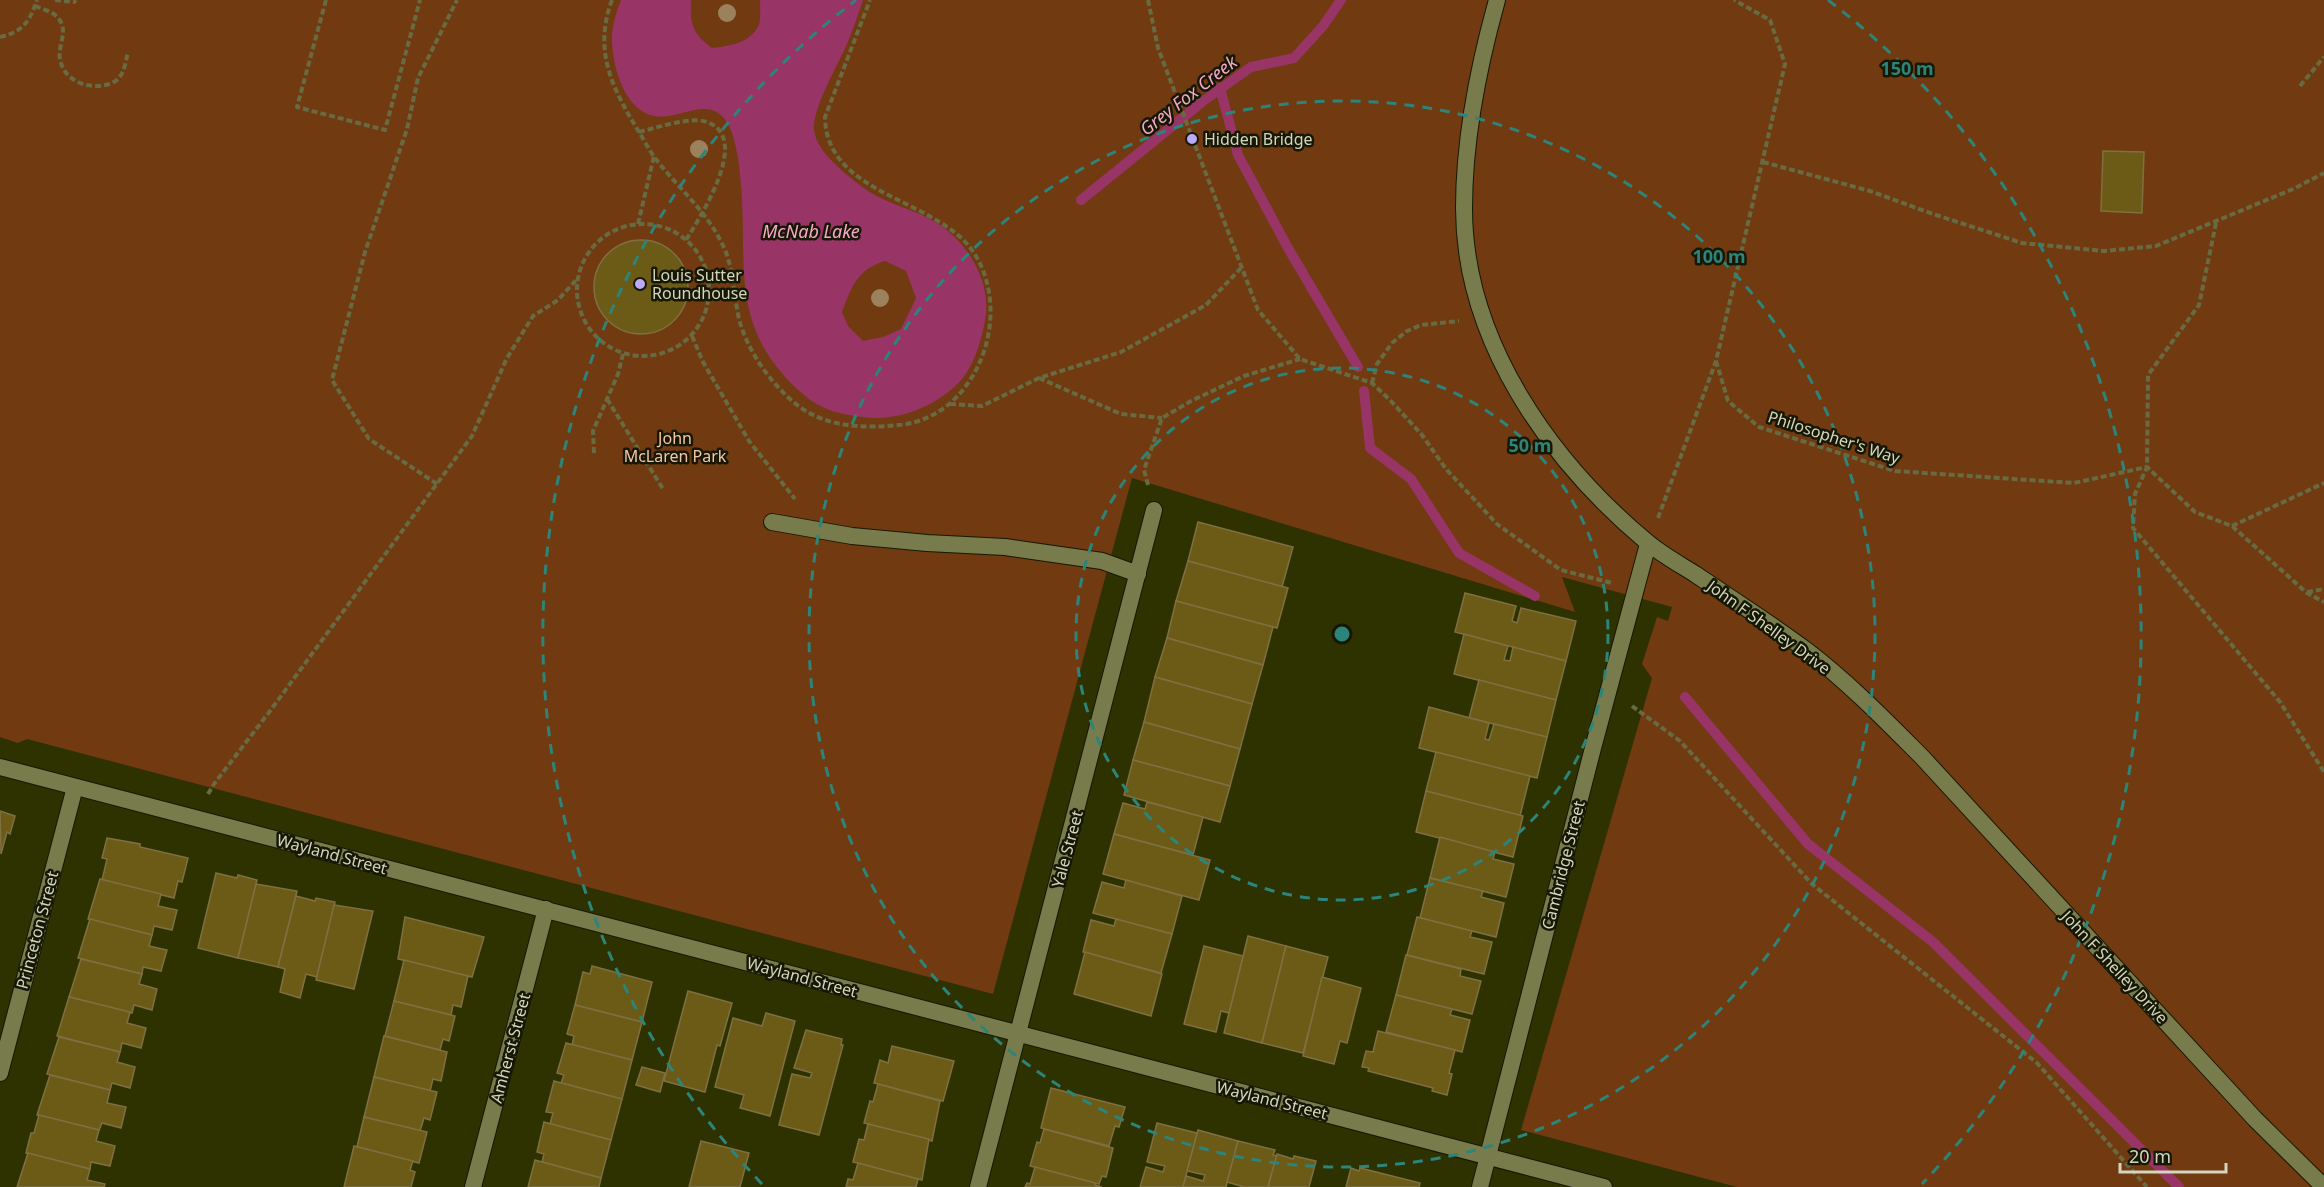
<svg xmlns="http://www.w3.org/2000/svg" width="2324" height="1187" viewBox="0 0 2324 1187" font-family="'Noto Sans',sans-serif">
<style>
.green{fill:#713a10}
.water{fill:#983466;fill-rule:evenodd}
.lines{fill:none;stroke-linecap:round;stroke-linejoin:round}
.stream{stroke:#983466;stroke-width:10}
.building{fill:#6c5a17;stroke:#7f7042;stroke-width:1.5}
.service-casing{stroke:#161802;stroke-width:18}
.minor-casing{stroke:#161802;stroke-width:18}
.path{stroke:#686b42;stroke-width:4;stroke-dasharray:6 3;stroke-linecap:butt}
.service{stroke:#787c4d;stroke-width:16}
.minor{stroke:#787c4d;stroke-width:16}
.tree{fill:#9c825c}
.ring{fill:none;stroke:#2c847a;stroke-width:3;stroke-dasharray:10 8}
.poi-dot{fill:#baaaf7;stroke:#161805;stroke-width:2}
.labels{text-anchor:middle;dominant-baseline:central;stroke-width:5;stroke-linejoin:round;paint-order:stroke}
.poi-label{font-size:16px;fill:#d3d6bd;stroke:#161805;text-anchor:start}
.street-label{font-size:16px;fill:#d3d6bd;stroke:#161805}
.park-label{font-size:16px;fill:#f6c5a7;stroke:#161805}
.water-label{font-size:18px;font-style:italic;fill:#f8a7c9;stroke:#161805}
.centre{fill:#2c847a;stroke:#161805;stroke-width:3}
.ring-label{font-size:18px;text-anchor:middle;font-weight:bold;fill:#2c847a;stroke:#161805;stroke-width:5;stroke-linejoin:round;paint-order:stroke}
</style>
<rect width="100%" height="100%" fill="#2e3100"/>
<polygon class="green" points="0,0 2324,0 2324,1187 1737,1187 1521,1130 1652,678 1642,664 1657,617 1668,621 1672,607 1562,577 1575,612 1132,478 993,994 27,739 18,743 0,737"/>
<path class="water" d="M 621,0 L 691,0 C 690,24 692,33 712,48 C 730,46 750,43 759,25 C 761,18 760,7 760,0 L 863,0 C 858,15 853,30 847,44 C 838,65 812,109 814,130 C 816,144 825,154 835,164 C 846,175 858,184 871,193 C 890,204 911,209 930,219 C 963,236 990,276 986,314 C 983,335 976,362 962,379 C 938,406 899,422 863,417 C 827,413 812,405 787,379 C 728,316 749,252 740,176 C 739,161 736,144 731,130 C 713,89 681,122 654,116 C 622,109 611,61 612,34 C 613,22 617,11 621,0 ZM 885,261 L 906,271 L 916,298 L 901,329 L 883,337 L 863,341 L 848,326 L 842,312 C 852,286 857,270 885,261 Z"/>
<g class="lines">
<g class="stream">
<polyline points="1220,88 1238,155 1288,248 1358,367"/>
<polyline points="1081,200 1202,102 1251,67 1294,58 1323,26 1341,0"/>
<polyline points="1364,391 1370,448 1411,479 1459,553 1535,596"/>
<polyline points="1685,697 1808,844 1933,942 2179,1187"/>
</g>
</g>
<g class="building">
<polygon points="2103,151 2144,152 2142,213 2101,211"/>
<circle cx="641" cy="287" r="47"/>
<polygon points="1198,522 1293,547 1282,587 1188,561"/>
<polygon points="1188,561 1288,588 1277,628 1176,601"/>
<polygon points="1465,593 1516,606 1512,621 1517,623 1521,608 1576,621 1566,661 1455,632"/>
<polygon points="1176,601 1273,627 1263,665 1167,638"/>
<polygon points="1464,634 1508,646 1504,660 1510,661 1513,647 1566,661 1556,700 1454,674"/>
<polygon points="1167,638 1263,665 1252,704 1155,677"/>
<polygon points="1155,677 1252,704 1240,749 1144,722"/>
<polygon points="1479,680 1556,700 1547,737 1469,718"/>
<polygon points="1429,707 1489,723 1485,739 1489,740 1494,724 1547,737 1537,778 1419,748"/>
<polygon points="1144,722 1240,749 1230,786 1133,760"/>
<polygon points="1436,752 1530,776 1520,816 1426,791"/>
<polygon points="1133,760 1230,786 1220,822 1124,795"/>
<polygon points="1426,791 1523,816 1513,857 1416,832"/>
<polygon points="1147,802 1203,817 1193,855 1114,834 1123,803 1145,809"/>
<polygon points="0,811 15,816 10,834 7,832 1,854"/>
<polygon points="1114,834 1210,860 1199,900 1103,874"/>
<polygon points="1440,837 1495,852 1493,859 1514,864 1506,897 1430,878"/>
<polygon points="107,838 140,844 140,847 188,858 182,882 178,881 174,898 102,880 107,859 102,858"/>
<polygon points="216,873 237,878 238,875 257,880 238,958 198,948"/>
<polygon points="1430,878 1483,891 1481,897 1504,903 1496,937 1420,918"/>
<polygon points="100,879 161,894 158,906 177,910 172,930 154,926 152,935 88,919"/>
<polygon points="1126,880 1182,896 1172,934 1093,913 1102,882 1124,888"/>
<polygon points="256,884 297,891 278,967 238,958"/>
<polygon points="296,896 315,901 316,898 335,902 317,977 306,974 300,998 280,992 285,969 278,967"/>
<polygon points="334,905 373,911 354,989 316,980"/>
<polygon points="405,917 484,937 472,977 398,959"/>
<polygon points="1417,917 1472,931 1470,937 1492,942 1484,974 1407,955"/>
<polygon points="90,919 152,935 149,946 167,950 161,971 143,967 142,974 78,958"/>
<polygon points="1116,919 1172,934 1161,973 1083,952 1091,920 1114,926"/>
<polygon points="1248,936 1286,946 1262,1043 1224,1033"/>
<polygon points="1204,946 1243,956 1229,1013 1221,1011 1216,1032 1184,1024"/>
<polygon points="1286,946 1328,957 1303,1053 1262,1043"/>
<polygon points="1085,952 1162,974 1151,1016 1074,994"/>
<polygon points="1406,955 1461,969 1460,976 1481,981 1472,1014 1396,995"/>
<polygon points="81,959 142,974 139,984 157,989 152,1010 134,1005 132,1013 69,997"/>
<polygon points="404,960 468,976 461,1007 453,1005 451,1015 394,1001"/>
<polygon points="592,966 652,982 642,1022 575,1005 583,972 590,974"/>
<polygon points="1322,977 1361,988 1347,1043 1340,1041 1334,1064 1303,1056"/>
<polygon points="688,991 732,1003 720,1046 717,1045 705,1092 664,1081"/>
<polygon points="1396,995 1452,1009 1450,1015 1470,1020 1462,1052 1386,1032"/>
<polygon points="69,997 130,1012 127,1023 146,1028 141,1048 122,1043 120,1052 57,1036"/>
<polygon points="394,1001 455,1016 449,1041 443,1039 440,1050 385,1036"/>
<polygon points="575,1005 642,1022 632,1060 572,1045 574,1036 567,1034"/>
<polygon points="766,1013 795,1021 770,1116 740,1108 744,1095 715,1087 733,1018 762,1026"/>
<polygon points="806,1030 842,1039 841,1045 843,1045 819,1135 779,1125 792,1074 810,1078 812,1073 794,1068"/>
<polygon points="1378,1031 1455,1050 1449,1073 1452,1074 1447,1095 1432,1091 1433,1088 1368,1071 1369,1068 1362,1067 1366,1051 1373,1052"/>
<polygon points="384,1036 447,1052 441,1081 433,1079 430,1091 374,1077"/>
<polygon points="59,1037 120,1052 117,1062 135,1067 130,1088 112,1083 110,1090 47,1074"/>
<polygon points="566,1043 632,1060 622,1099 561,1083 564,1075 557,1073"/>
<polygon points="892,1046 954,1061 943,1101 874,1083 880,1060 888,1063"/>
<polygon points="642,1067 665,1073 660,1092 636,1085"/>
<polygon points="50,1075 110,1090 107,1103 126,1107 121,1128 102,1123 99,1130 37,1115"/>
<polygon points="374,1077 437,1092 430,1120 424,1118 420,1131 364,1117"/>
<polygon points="554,1081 622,1099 611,1140 550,1124 553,1113 546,1112"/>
<polygon points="878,1084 940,1101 932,1141 864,1123 870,1101 873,1102"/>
<polygon points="1051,1088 1125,1107 1119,1127 1115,1126 1109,1146 1041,1128"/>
<polygon points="39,1115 99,1130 96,1141 115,1146 110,1166 91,1162 90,1169 26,1153 31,1133 34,1133"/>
<polygon points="364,1117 427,1132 419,1163 357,1147"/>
<polygon points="544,1122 611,1140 601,1178 542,1162 544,1154 537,1152"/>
<polygon points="1157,1123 1197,1133 1183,1187 1140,1187 1146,1167 1163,1172 1165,1166 1147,1162"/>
<polygon points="868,1124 929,1139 922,1180 853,1162 859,1139 864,1140"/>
<polygon points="1044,1129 1113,1148 1106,1177 1102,1176 1099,1184 1030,1166 1037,1142 1040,1143"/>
<polygon points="1198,1130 1238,1141 1226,1187 1183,1187 1186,1176 1203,1181 1205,1175 1187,1171"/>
<polygon points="701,1141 749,1153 740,1187 689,1187"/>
<polygon points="1238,1141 1275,1150 1273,1155 1277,1156 1268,1187 1244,1187 1227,1182"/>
<polygon points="354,1146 413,1161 410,1170 415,1172 411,1187 344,1187"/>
<polygon points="28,1153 90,1169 87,1180 105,1184 104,1187 17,1187"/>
<polygon points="1277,1154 1293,1159 1294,1156 1316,1161 1309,1187 1268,1187"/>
<polygon points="535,1160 601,1178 599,1187 528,1187"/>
<polygon points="858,1163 918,1179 916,1187 846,1187 848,1179 853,1180"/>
<polygon points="1035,1167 1095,1183 1095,1185 1102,1187 1025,1187 1027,1183 1030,1184"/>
<polygon points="1351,1168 1359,1171 1360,1168 1420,1183 1419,1187 1346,1187"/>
</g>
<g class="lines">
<g class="service-casing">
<polyline id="service" points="772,522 852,536 927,543 1005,547 1102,561 1138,574"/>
</g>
<g class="minor-casing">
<g id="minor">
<path d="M 1497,0 C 1478,68 1464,137 1464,208 C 1464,340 1549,460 1647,542 C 1661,554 1679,564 1695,574 C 1732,599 1770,623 1806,650 C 1848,682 1885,720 1922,757 L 2255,1119 L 2324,1187"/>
<polyline points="0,767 1604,1187"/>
<polyline points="0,1073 75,787"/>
<polyline points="473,1187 546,909"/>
<polyline points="978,1187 1154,510"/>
<polyline points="1480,1187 1593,748 1648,544"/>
</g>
</g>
<g class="path">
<polyline points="55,0 74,2 76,0"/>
<polyline points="326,0 297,107 385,130 420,0"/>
<path d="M 612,0 C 593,51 612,88 639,132 C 644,140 649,150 655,158 C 678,188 710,214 725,250 C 734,272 734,296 739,319 C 747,349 767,378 790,399 C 820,427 860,429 899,425 C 976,418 1015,316 974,253 C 938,198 826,196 825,117 L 870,0"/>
<polyline points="1148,0 1158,48 1258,310 1300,359 1372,383 1390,400 1422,435 1446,469 1497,524 1561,570 1612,583"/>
<path d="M 35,6 C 43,9 54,12 59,19 C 69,33 57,45 60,60 C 65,83 92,91 112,83 C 124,78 125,64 128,52"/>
<path d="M 0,37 C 23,32 30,21 37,0"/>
<polyline points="2300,86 2324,57"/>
<path d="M 639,132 C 656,128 690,116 707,122 C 752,138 700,217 686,240"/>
<polyline points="1763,162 1870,191 1933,214 2022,243 2104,251 2156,246 2293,189 2324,173"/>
<polyline points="2216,223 2199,305 2148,375 2147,467 2135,494 2133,528 2280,702 2324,772"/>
<circle cx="643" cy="290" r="66"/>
<polyline points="638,224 654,156"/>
<polyline points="692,336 703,362 749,441 795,499"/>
<polyline points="1716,361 1728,401 1759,427 1895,471 2074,483 2147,467 2195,512 2232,526 2307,593 2324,602"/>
<polyline points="1039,378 1121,414 1162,418"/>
<polyline points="1372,383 1377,364 1392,343 1407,331 1421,325 1459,321"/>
<polyline points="607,399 663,489"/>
<polyline points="950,404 982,406 1039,378 1121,352 1206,305 1241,268"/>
<polyline points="594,453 593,431 618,374 623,354"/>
<polyline points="437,484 369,439 332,380 365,252 407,129 418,78 457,0"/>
<polyline points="1148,485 1144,470 1162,418 1191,401 1244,376 1300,359"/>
<polyline points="1658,518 1716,361 1785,64 1770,20 1734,0"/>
<polyline points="2232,526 2324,483"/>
<polyline points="2307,592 2324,589"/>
<polyline points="1632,706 1680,741 1812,884 2037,1063 2147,1187"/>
<polyline points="208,794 214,784 270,711 472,436 507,358 533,316 558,300 577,279"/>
</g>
<use href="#service" class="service"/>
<use href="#minor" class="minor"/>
</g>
<g class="tree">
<circle cx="727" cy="13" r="9"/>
<circle cx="699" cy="149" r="9"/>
<circle cx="880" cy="298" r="9"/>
</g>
<g class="ring">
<circle cx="1342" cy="634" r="266"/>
<circle cx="1342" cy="634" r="533"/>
<path d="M762 1184A799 799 0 0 1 856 0M1828 0A799 799 0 0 1 1922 1184"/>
</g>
<g class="poi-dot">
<circle cx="1192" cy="139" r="6"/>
<circle cx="640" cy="284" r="6"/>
</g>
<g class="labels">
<g class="poi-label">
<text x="1204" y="139">Hidden Bridge</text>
<text x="652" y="275">Louis Sutter<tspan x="652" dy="18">Roundhouse</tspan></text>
</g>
<g class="street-label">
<text transform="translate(1834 437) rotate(18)">Philosopher's Way</text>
<text transform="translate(1769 627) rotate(36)">John F Shelley Drive</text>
<text transform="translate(1067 849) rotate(-75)">Yale Street</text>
<text transform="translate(332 854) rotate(15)">Wayland Street</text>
<text transform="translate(1563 865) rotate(-76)">Cambridge Street</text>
<text transform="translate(37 930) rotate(-75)">Princeton Street</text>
<text transform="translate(2115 967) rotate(47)">John F Shelley Drive</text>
<text transform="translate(802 977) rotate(15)">Wayland Street</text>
<text transform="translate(510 1048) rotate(-75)">Amherst Street</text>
<text transform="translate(1272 1100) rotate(14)">Wayland Street</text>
</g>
<g class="park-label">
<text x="675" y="438">John<tspan x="675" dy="18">McLaren Park</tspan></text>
</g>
<g class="water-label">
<text transform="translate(1188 95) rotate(-38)">Grey Fox Creek</text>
<text x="811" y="231">McNab Lake</text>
</g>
</g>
<circle cx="1342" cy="634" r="9" class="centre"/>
<g class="ring-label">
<text x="1907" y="75">150 m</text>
<text x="1719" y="263">100 m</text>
<text x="1530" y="452">50 m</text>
</g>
<path d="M2120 1163v9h106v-9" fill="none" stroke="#d3d6bd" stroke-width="3"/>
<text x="2129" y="1163" font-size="18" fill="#d3d6bd" stroke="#161805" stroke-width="4.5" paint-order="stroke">20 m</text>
</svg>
